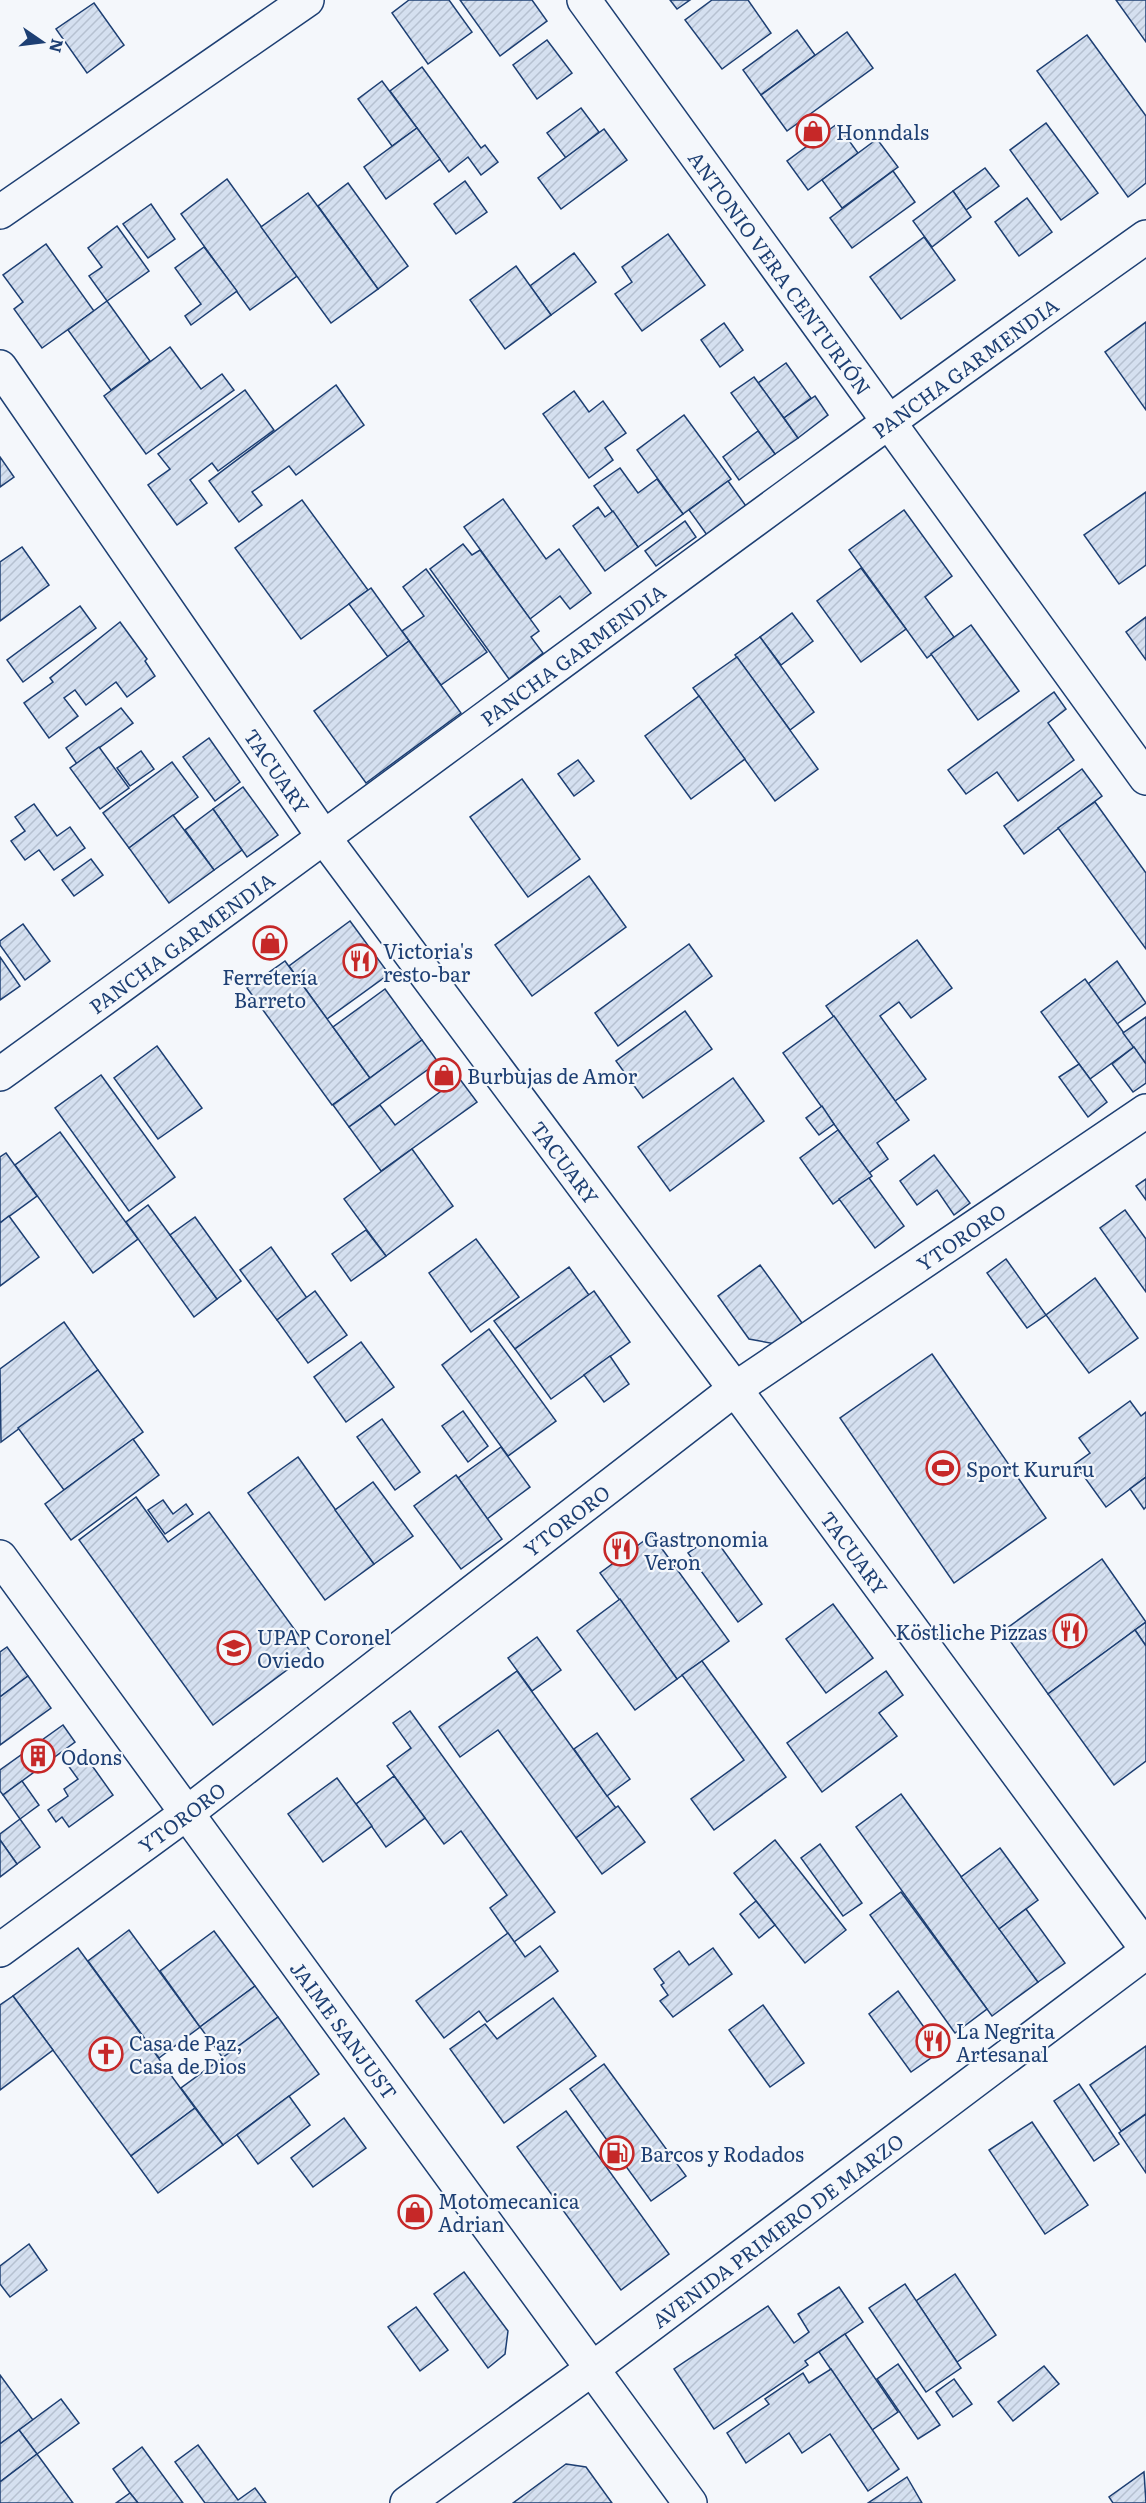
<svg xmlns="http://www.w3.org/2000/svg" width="1146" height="2503" viewBox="0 0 1146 2503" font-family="Literata,serif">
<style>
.building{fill:url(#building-hatch);stroke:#1d3f73;stroke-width:1.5}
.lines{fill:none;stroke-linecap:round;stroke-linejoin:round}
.street-casing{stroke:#1d3f73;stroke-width:36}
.secondary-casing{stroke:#1d3f73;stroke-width:36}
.street{stroke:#f4f7fb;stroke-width:33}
.secondary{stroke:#f4f7fb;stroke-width:33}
.labels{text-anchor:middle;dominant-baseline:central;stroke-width:4.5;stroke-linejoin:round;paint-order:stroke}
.poi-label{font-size:20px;fill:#1d3f73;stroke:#f4f7fb;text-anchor:start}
.street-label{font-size:20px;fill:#1d3f73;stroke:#f4f7fb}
</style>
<defs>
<pattern id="building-hatch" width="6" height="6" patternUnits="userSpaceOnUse" patternTransform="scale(1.5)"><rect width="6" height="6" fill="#d5e0f0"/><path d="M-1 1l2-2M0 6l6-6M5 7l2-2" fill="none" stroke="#b6c1d1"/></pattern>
</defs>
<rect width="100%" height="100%" fill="#f4f7fb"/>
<g class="building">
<polygon points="409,0 449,0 472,32 428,64 392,13"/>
<polygon points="460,0 532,0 547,21 500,56"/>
<polygon points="670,0 690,0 677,9"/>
<polygon points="712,0 748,0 771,33 722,69 685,20"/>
<polygon points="1116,0 1146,0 1146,42"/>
<polygon points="94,3 124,45 87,73 56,29"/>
<polygon points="797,30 815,55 761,95 743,70"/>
<polygon points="847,32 873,68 787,131 761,95"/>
<polygon points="1087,35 1146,116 1146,183 1128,197 1037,71"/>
<polygon points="547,40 572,73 537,99 513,65"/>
<polygon points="422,67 481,148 485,145 498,162 481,175 468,157 449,172 390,91"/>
<polygon points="382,81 417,128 392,146 358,99"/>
<polygon points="581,108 599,132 566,158 547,133"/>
<polygon points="1046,123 1098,193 1061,220 1010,150"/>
<polygon points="837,124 858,153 808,190 787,161"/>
<polygon points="417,128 440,159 386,199 364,167"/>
<polygon points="604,129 627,160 561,209 538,178"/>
<polygon points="877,139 898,167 842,208 822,180"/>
<polygon points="985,168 999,186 966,210 953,191"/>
<polygon points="893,171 915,202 852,248 830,218"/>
<polygon points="227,179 297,276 250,310 181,214"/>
<polygon points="465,181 487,212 456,234 434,204"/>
<polygon points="348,183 408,266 378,289 318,206"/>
<polygon points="953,191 971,217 932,247 913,221"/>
<polygon points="308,193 378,289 331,323 261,227"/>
<polygon points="1027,198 1052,232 1019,256 995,222"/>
<polygon points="151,204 175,239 148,258 123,224"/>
<polygon points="117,226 149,271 107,301 89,276 102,267 88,248"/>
<polygon points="668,234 705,285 642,331 615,294 632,282 622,267"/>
<polygon points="924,237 955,280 901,319 870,277"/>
<polygon points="46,244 94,311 42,348 14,309 23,302 3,275"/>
<polygon points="204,247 237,291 191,325 185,316 201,304 175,268"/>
<polygon points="574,253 596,282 551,315 530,286"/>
<polygon points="516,266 551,315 505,349 470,300"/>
<polygon points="107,301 150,361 111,390 68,330"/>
<polygon points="1146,322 1146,410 1105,352"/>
<polygon points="724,323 743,350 720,367 701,340"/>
<polygon points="170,347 201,389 222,374 234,390 146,454 104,396"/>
<polygon points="786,363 811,398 784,418 758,383"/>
<polygon points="754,377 798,438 775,454 731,393"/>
<polygon points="336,385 364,425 296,475 289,466 252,492 262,505 239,522 209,481"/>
<polygon points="245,390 274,430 218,471 212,463 190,480 207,503 177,525 148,485 170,469 158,454"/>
<polygon points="574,391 589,412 603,401 626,433 605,448 613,460 589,478 543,414"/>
<polygon points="815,396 828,415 798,438 784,418"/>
<polygon points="684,415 731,479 683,514 637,450"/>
<polygon points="758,431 775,454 739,480 723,457"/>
<polygon points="0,457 14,477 0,487"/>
<polygon points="620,468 638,493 657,479 683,514 638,547 594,486"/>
<polygon points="728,481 746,506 707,535 689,510"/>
<polygon points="1146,492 1146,565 1119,584 1084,535"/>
<polygon points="503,499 546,559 559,549 591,593 570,609 560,596 530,619 464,527"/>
<polygon points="302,500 368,590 301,639 235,548"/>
<polygon points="598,507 605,517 613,511 638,547 605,571 573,526"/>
<polygon points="904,510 952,576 925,597 954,637 927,658 849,550"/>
<polygon points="685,521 696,537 656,566 645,551"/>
<polygon points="463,544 472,555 480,550 539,631 531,637 543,653 509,679 430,569"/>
<polygon points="22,547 49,585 0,621 0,562"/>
<polygon points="861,568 906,629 861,662 817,601"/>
<polygon points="426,569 487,652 441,685 402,631 424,616 403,587"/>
<polygon points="371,588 409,641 388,657 349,604"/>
<polygon points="80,606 96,628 23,682 7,660"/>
<polygon points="792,613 813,641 781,665 760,637"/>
<polygon points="1146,617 1146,660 1126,632"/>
<polygon points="120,622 147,659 145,661 155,676 127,697 116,682 86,705 75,690 64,698 78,716 49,738 24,703 53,682 50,678"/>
<polygon points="971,625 1019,691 978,720 931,654"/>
<polygon points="760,637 814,712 790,730 735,655"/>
<polygon points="409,641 461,713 366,783 314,711"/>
<polygon points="737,657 818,769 775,801 693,688"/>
<polygon points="1054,692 1066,709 1048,723 1074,760 1018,801 997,772 966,794 948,770"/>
<polygon points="699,696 745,759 691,799 645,736"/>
<polygon points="121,708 133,723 77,764 66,748"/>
<polygon points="209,738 240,782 215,801 183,757"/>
<polygon points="99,747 129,788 100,809 70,768"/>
<polygon points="141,751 154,769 130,786 117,768"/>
<polygon points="578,760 594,781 574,796 558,774"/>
<polygon points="172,762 198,797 129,848 103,813"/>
<polygon points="1082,769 1102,796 1024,854 1004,826"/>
<polygon points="522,779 580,859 528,897 470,817"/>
<polygon points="243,787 278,835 247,857 213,809"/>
<polygon points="1095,802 1146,873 1146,949 1058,828"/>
<polygon points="34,804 57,836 70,827 85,848 54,870 39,850 25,860 11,841 25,831 15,817"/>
<polygon points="213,809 242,850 214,870 185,830"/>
<polygon points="173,815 214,870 169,903 129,848"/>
<polygon points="91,859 103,875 74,896 62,880"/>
<polygon points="589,876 626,927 532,996 495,945"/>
<polygon points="350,921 389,974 327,1019 289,966"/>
<polygon points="23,924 50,961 25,980 0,945 0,941"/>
<polygon points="917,940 952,988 911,1018 899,1002 880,1016 926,1079 895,1101 826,1006"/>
<polygon points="689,944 712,976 618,1046 595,1013"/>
<polygon points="0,957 20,986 0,1000"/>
<polygon points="285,961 370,1078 332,1105 247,988"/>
<polygon points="1117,961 1146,1003 1117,1024 1088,984"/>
<polygon points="1085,979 1134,1047 1090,1079 1041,1012"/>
<polygon points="385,989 422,1040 370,1078 333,1027"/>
<polygon points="685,1011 712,1049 643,1098 616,1061"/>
<polygon points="834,1016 909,1120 877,1143 888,1159 869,1173 783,1053"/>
<polygon points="1146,1017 1146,1064 1123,1033"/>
<polygon points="422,1040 438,1062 349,1127 333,1105"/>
<polygon points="157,1046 202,1108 158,1139 114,1078"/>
<polygon points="1134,1047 1146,1064 1146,1083 1133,1092 1112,1064"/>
<polygon points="1079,1064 1107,1102 1088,1117 1059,1077"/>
<polygon points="101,1075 175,1177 129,1211 55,1108"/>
<polygon points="459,1078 477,1102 381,1171 349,1127 380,1105 395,1125"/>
<polygon points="733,1078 764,1121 670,1191 638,1147"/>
<polygon points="822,1106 834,1124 819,1135 806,1118"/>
<polygon points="838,1130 872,1176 833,1204 800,1158"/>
<polygon points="60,1132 138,1239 93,1273 15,1165"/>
<polygon points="412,1149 453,1206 386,1256 344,1199"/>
<polygon points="6,1153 37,1196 0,1223 0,1157"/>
<polygon points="934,1155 970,1203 954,1215 937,1190 917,1205 900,1181"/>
<polygon points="869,1178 904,1226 875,1248 839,1199"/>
<polygon points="1146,1179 1146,1200 1136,1186"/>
<polygon points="148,1205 217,1299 194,1317 126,1222"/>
<polygon points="1125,1210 1146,1239 1146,1292 1100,1228"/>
<polygon points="9,1216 39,1257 0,1286 0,1223"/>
<polygon points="195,1217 241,1281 217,1299 170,1235"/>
<polygon points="366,1230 386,1256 351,1281 332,1254"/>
<polygon points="476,1239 519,1297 471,1332 429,1273"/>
<polygon points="271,1247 307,1298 277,1320 240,1270"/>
<polygon points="1006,1259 1046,1315 1027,1328 987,1273"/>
<polygon points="760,1265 805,1327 781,1345 749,1339 718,1296"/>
<polygon points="569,1267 589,1295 515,1349 494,1321"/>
<polygon points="1095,1278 1138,1338 1089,1373 1046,1315"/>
<polygon points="315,1291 347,1335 308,1363 277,1320"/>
<polygon points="594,1291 630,1342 551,1399 515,1349"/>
<polygon points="64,1322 98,1370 1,1442 0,1369"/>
<polygon points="489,1329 556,1421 508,1456 442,1365"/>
<polygon points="361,1342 394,1387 346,1422 314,1377"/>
<polygon points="932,1354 1046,1518 954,1583 840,1418"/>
<polygon points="610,1356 629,1384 604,1402 584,1375"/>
<polygon points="98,1370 143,1432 64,1490 18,1428"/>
<polygon points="1130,1401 1141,1416 1146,1412 1146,1477 1106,1507 1075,1464 1090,1453 1079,1438"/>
<polygon points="463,1411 488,1446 468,1462 442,1426"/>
<polygon points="382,1419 420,1472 395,1490 357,1437"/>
<polygon points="133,1439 159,1475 71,1540 45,1504"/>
<polygon points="501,1447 530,1487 487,1519 458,1478"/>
<polygon points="298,1457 374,1564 325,1600 248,1493"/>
<polygon points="456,1475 502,1539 461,1569 414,1506"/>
<polygon points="1146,1477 1146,1507 1144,1509 1130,1489"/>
<polygon points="373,1482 413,1536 374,1564 335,1510"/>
<polygon points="136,1497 168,1542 209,1512 311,1652 213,1725 79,1540"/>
<polygon points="163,1500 173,1514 186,1504 193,1514 165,1534 148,1510"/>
<polygon points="652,1535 729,1641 677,1679 600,1573"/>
<polygon points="713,1536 762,1604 738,1622 688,1553"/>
<polygon points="1102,1559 1146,1622 1048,1694 1003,1631"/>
<polygon points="620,1599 677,1679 635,1710 577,1631"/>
<polygon points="833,1604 873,1658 826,1693 786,1639"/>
<polygon points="1146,1622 1146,1646 1135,1630"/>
<polygon points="1135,1630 1146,1646 1146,1761 1114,1785 1048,1694"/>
<polygon points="537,1637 561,1670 532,1691 508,1658"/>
<polygon points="7,1647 28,1676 0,1697 0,1652"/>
<polygon points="702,1661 786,1777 714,1830 691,1799 744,1760 682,1675"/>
<polygon points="517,1671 616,1808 576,1838 498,1730 460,1757 439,1727"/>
<polygon points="886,1671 903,1695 879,1713 897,1736 822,1792 787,1743"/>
<polygon points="28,1676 51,1708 0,1745 0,1697"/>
<polygon points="410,1711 555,1912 514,1942 490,1908 507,1895 461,1831 444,1844 387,1766 411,1748 393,1723"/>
<polygon points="63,1725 75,1742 3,1795 0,1791 0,1770"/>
<polygon points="597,1733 630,1779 607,1796 574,1749"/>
<polygon points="83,1753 113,1795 69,1827 62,1817 56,1822 48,1810 68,1796 64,1789 78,1779 67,1764"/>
<polygon points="394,1776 425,1818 386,1847 356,1804"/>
<polygon points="337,1778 372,1826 323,1862 288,1814"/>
<polygon points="22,1781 39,1805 20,1819 3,1795"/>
<polygon points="901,1794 1038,1982 992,2016 856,1827"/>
<polygon points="618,1806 645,1842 602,1874 576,1838"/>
<polygon points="20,1819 40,1847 17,1864 0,1840 0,1834"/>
<polygon points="0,1840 17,1864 0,1877"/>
<polygon points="775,1840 846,1930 805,1963 734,1873"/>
<polygon points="820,1844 862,1903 843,1916 801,1858"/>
<polygon points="1000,1848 1038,1900 999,1929 961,1877"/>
<polygon points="901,1892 987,2009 955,2033 870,1915"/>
<polygon points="756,1901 775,1925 759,1938 740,1914"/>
<polygon points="1026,1909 1065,1963 1038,1982 999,1929"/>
<polygon points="129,1930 200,2027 159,2058 88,1961"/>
<polygon points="214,1931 255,1986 200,2027 160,1971"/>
<polygon points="508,1933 525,1957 540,1946 558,1971 487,2022 479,2011 444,2038 416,2001"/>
<polygon points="78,1948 195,2108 131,2156 13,1996"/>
<polygon points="713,1948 732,1974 673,2017 660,2001 668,1995 661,1985 664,1983 654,1969 679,1951 689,1965"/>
<polygon points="255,1986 278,2017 223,2058 200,2027"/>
<polygon points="898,1991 941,2051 911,2072 869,2014"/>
<polygon points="13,1996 53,2050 0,2090 0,2005"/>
<polygon points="553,1998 596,2056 504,2123 450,2049 485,2024 497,2039"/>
<polygon points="763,2005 804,2063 770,2087 729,2030"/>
<polygon points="278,2017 319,2074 223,2145 181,2088"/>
<polygon points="1146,2046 1146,2114 1121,2131 1090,2085"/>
<polygon points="604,2064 686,2176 651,2201 570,2089"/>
<polygon points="1079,2084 1119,2144 1094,2161 1054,2101"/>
<polygon points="289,2096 310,2125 258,2164 237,2135"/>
<polygon points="195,2108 223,2145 158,2193 131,2156"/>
<polygon points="566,2111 669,2254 621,2290 517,2147"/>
<polygon points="1146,2114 1146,2173 1119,2133"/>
<polygon points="344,2118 366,2148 313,2187 291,2158"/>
<polygon points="1032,2122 1088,2205 1045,2234 989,2150"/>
<polygon points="29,2244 47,2270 10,2297 0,2284 0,2266"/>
<polygon points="464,2272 508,2331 505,2354 488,2368 434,2294"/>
<polygon points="955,2274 996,2335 957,2362 916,2301"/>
<polygon points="905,2284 961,2368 926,2392 869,2308"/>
<polygon points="839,2287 863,2322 805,2361 808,2365 714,2429 674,2369 768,2306 794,2343 809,2332 798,2314"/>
<polygon points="416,2307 448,2350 420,2371 388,2327"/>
<polygon points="845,2334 898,2412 872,2430 819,2352"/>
<polygon points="898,2364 940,2425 918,2439 877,2379"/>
<polygon points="1044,2366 1059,2384 1013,2421 998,2402"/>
<polygon points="831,2369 899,2469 868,2491 830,2434 802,2453 789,2433 746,2463 727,2433 769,2404 765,2399 803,2373 809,2383"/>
<polygon points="0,2375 33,2420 0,2444"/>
<polygon points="954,2379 972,2404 953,2417 936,2392"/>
<polygon points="61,2399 79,2423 37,2454 19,2430"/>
<polygon points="19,2430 37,2454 0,2482 0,2444"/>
<polygon points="198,2445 238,2500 255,2488 266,2503 205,2503 175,2462"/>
<polygon points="142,2447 183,2503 138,2503 130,2493 113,2469"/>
<polygon points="37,2454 73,2503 0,2503 0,2482"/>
<polygon points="566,2464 586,2467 612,2503 513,2503"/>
<polygon points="1144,2472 1146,2503 1113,2503 1109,2497"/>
<polygon points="907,2477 922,2503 868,2503"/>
<polygon points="130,2493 138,2503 116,2503"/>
</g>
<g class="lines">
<g class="street-casing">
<g id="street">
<path id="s1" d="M 584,0 L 1146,778"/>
<polyline points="0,212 307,0"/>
<path id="s2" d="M 0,367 L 325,839 L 735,1389 L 1146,1948"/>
<path id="s3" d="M 0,1074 C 383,797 760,511 1146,237"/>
<path id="s4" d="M 0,1950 L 187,1813 L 735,1389 L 1146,1111"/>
<path id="s5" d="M 407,2503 L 592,2369 L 1146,1952"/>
</g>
</g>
<g class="secondary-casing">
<g id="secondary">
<path id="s6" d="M 0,1557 L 690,2503"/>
</g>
</g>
<use href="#street" class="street"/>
<use href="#secondary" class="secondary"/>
</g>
<defs>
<g id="shop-ring" transform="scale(1.725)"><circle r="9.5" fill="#f4f7fb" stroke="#c62828" stroke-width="1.5"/><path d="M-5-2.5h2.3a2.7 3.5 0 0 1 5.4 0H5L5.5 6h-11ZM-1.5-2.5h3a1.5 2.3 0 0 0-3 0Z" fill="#c62828"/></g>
<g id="restaurant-ring" transform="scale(1.725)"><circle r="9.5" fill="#f4f7fb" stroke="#c62828" stroke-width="1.5"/><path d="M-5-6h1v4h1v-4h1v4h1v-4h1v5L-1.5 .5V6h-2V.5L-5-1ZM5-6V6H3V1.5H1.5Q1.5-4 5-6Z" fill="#c62828"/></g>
<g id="stadium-ring" transform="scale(1.725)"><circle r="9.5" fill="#f4f7fb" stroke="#c62828" stroke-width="1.5"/><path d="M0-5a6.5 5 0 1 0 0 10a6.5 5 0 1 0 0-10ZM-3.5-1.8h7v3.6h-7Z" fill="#c62828"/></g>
<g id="university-ring" transform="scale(1.725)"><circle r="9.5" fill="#f4f7fb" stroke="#c62828" stroke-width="1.5"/><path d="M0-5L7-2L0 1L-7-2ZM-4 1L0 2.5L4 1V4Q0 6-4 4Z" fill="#c62828"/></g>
<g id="building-ring" transform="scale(1.725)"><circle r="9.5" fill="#f4f7fb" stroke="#c62828" stroke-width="1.5"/><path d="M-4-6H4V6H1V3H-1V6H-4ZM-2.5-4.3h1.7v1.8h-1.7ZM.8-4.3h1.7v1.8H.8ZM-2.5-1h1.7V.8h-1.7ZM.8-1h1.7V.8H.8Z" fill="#c62828"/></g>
<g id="church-ring" transform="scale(1.725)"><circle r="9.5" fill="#f4f7fb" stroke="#c62828" stroke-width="1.5"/><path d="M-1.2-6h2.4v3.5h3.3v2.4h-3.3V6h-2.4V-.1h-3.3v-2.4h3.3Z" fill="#c62828"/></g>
<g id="fuel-ring" transform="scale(1.725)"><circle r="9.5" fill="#f4f7fb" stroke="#c62828" stroke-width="1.5"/><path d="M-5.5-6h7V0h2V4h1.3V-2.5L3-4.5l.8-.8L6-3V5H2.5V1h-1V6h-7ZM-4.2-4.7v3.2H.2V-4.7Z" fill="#c62828"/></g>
</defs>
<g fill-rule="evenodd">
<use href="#shop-ring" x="813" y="131"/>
<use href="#shop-ring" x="270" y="943"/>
<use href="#restaurant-ring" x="360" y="961"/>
<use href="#shop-ring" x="444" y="1075"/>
<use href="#stadium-ring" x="943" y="1468"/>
<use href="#restaurant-ring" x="621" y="1549"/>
<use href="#restaurant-ring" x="1070" y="1631"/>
<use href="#university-ring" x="234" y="1648"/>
<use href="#building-ring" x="38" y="1756"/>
<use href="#restaurant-ring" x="933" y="2041"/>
<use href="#church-ring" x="106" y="2054"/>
<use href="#fuel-ring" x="617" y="2153"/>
<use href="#shop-ring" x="415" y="2212"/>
</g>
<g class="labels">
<g class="poi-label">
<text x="836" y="131">Honndals</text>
<text x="383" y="950">Victoria's<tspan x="383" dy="23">resto-bar</tspan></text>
<text x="270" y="976" text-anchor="middle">Ferretería<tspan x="270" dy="23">Barreto</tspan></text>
<text x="467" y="1075">Burbujas de Amor</text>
<text x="966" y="1468">Sport Kururu</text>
<text x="644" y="1538">Gastronomia<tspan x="644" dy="23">Veron</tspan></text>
<text x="1047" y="1631" text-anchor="end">Köstliche Pizzas</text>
<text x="257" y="1636">UPAP Coronel<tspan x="257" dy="23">Oviedo</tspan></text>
<text x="61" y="1756">Odons</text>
<text x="956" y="2030">La Negrita<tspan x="956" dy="23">Artesanal</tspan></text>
<text x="129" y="2042">Casa de Paz,<tspan x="129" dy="23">Casa de Dios</tspan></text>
<text x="640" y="2153">Barcos y Rodados</text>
<text x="438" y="2200">Motomecanica<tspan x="438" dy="23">Adrian</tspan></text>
</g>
<g class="street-label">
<text stroke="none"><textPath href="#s1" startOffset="336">ANTONIO VERA CENTURIÓN</textPath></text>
<text stroke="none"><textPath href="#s3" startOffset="1196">PANCHA GARMENDIA</textPath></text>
<text stroke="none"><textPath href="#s3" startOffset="710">PANCHA GARMENDIA</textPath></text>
<text stroke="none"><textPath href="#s2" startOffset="490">TACUARY</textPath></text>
<text stroke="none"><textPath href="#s3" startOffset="224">PANCHA GARMENDIA</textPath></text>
<text stroke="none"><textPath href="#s2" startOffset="976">TACUARY</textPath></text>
<text stroke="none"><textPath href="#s4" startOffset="1197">YTORORO</textPath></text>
<text stroke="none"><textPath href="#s4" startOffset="711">YTORORO</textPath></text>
<text stroke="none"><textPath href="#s2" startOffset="1462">TACUARY</textPath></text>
<text stroke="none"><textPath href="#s4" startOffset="225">YTORORO</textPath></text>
<text stroke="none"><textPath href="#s6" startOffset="585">JAIME SANJUST</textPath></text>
<text stroke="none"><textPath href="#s5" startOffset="460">AVENIDA PRIMERO DE MARZO</textPath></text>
</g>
</g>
<g transform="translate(42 42) rotate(104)" stroke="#f4f7fb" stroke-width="4.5" paint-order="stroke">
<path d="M0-4.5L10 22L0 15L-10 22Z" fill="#1d3f73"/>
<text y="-9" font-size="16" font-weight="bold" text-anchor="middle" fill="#1d3f73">N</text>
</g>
</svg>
